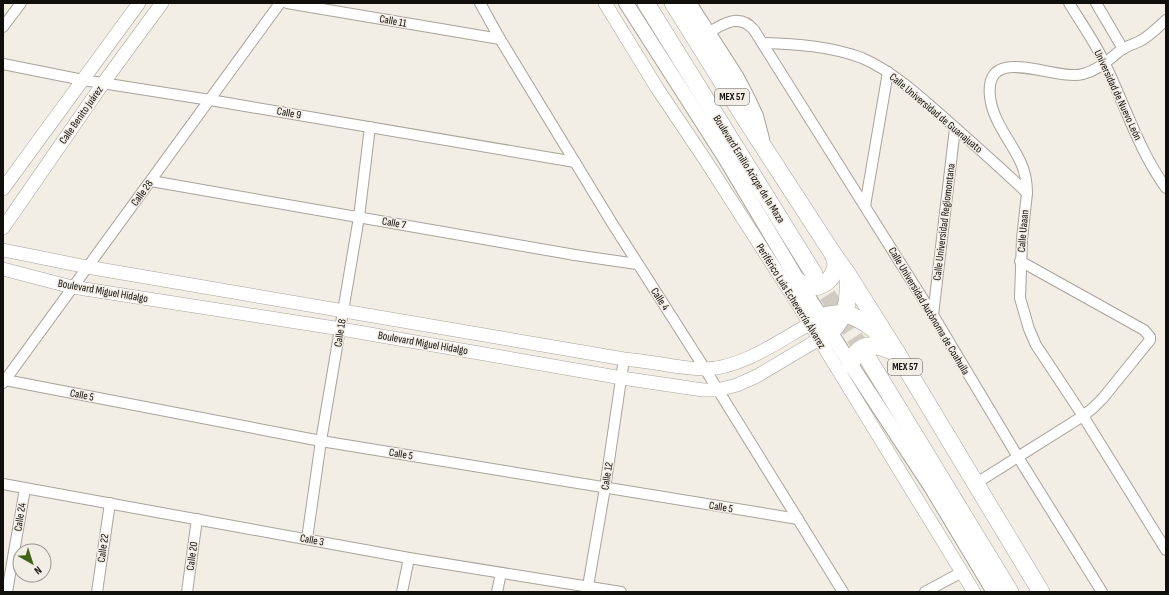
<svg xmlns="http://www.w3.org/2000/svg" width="1169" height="595" viewBox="0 0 1169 595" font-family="'Sofia Sans Condensed',sans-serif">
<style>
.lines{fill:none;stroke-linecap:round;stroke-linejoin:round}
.trunk-tunnel{stroke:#d0ccc4;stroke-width:17;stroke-dasharray:17 8;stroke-linecap:butt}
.minor-casing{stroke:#a8a39b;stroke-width:12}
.tertiary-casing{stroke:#a8a39b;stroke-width:14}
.secondary-casing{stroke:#a8a39b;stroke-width:16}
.trunk-casing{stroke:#a8a39b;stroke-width:18}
.minor{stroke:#fff;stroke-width:10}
.tertiary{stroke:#fff;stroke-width:13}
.secondary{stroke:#fff;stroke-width:14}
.trunk{stroke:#fff;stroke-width:17}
.labels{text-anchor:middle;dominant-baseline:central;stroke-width:3;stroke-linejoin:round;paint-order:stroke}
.shield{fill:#f2ede5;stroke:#54524d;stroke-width:1}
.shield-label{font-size:10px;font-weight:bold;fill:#110f0c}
.street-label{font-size:11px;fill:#110f0c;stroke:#f2ede5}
</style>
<rect width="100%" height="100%" fill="#f2ede5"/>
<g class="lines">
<polyline class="trunk-tunnel" points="814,274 867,357"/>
<g class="minor-casing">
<g id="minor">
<polyline points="287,3 500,39"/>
<polyline points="480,3 500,39 612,223 705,369 843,592"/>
<path d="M 1069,3 C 1081,23 1095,42 1105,64 C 1125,105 1139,151 1166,188"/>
<polyline points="1096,3 1123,49"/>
<path d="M 1166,20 C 1158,27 1150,36 1140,41 C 1134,44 1127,46 1121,50 C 1109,59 1099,70 1083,74 C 1055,82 984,41 990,97 C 993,122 1011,141 1021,163 C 1025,172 1027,182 1027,193 L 1022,239 L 1020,298 L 1029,329 L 1036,345 L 1083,416 L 1166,550"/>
<polyline points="3,27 21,3"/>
<path d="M 708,33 C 724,23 740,13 754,30 L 933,315 L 1018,457 L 1102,592"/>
<path d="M 763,43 C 796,44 830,46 862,58 C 893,71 924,100 950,123 C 976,146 1002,169 1027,193"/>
<polyline points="3,64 83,80 210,100 575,162"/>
<polyline points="151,181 575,255 637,264"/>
<polyline points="865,206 888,72"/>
<polyline points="933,315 955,128"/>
<polyline points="5,380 321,441 798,519"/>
<polyline points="3,383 280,3"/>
<polyline points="3,484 409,558 621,592"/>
<polyline points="975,484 1083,416 1093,408 1103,398 1150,340 1150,337 1144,330 1020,261"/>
<polyline points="307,539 321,441 359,217 370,127"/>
<polyline points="7,592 25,489"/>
<polyline points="97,592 110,503"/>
<polyline points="187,592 197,519"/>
<polyline points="402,592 409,558"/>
<polyline points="497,592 501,573"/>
<polyline points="587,592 605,488 624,359"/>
<polyline points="925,592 962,572"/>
</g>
</g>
<g class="tertiary-casing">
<g id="tertiary">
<polyline points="605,3 657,88 706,161 794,298 974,592"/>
<polyline points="3,189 139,3"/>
<polyline points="3,228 104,82 162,3"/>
<path d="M 3,250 L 87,267 L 624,359 C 641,361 657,363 673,366 C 684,367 694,369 704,369 C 744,369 787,335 822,317"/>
<polyline points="3,269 72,287 341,329 622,378 703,390 717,390 737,385 757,376 831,332"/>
</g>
</g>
<g class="secondary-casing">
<g id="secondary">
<polyline points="626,3 725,158 799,282 851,365 931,487 994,592"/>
<polyline points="689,3 736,76 747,97 756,116 762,139"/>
</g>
</g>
<g class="trunk-casing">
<g id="trunk">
<polyline points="646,3 814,274"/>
<polyline points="673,3 746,120 833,254 848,275 897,353 1041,592"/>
<path d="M 799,282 C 802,284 805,286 808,286 C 822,290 836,277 836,263 C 835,260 834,256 833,254"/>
<path d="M 822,317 C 847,308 861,319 880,334"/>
<path d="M 831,332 C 848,314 849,299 848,275"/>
<polyline points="867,357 1010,592"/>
<path d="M 851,365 C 852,361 854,356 856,353 C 868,339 884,348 897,353"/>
</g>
</g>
<use href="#minor" class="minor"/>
<use href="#tertiary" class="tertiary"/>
<use href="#secondary" class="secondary"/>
<use href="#trunk" class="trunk"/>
</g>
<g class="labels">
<g class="shield">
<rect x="715" y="89" width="34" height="16" rx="3"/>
<rect x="888" y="359" width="34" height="16" rx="3"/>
</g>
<g class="shield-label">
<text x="732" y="97">MEX 57</text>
<text x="905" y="367">MEX 57</text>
</g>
<g class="street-label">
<text transform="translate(393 21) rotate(10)">Calle 11</text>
<text transform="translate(1118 95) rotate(65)">Universidad de Nuevo León</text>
<text transform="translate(289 113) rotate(10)">Calle 9</text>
<text transform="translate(936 113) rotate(40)">Calle Universidad de Guanajuato</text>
<text transform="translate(81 115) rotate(-55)">Calle Benito Juárez</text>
<text transform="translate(749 169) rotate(58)">Boulevard Emilio Arizpe de la Maza</text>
<text transform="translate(142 193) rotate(-54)">Calle 28</text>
<text transform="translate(944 222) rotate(-83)">Calle Universidad Regiomontana</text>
<text transform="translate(394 223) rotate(10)">Calle 7</text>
<text transform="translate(1023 231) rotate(-85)">Calle Uaaan</text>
<text transform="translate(103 291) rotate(10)">Boulevard Miguel Hidalgo</text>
<text transform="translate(791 296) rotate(58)">Periférico Luis Echeverría Álvarez</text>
<text transform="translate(660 299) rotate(57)">Calle 4</text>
<text transform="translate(929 311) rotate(59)">Calle Universidad Autónoma de Coahuila</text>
<text transform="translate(340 333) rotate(-81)">Calle 18</text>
<text transform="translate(423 343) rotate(10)">Boulevard Miguel Hidalgo</text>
<text transform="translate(82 395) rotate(11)">Calle 5</text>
<text transform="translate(401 454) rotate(9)">Calle 5</text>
<text transform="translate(607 476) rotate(-81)">Calle 12</text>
<text transform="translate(721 507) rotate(9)">Calle 5</text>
<text transform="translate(20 517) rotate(-81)">Calle 24</text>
<text transform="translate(312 540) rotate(10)">Calle 3</text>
<text transform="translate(103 548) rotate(-82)">Calle 22</text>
<text transform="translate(192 556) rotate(-82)">Calle 20</text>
</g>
</g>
<rect width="1169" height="595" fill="none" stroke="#110f0c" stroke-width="8"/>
<g transform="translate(32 563) rotate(141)"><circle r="19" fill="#f2ede5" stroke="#98948e"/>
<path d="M0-3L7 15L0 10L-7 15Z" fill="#416217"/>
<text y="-6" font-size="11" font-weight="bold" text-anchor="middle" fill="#110f0c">N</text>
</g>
</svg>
